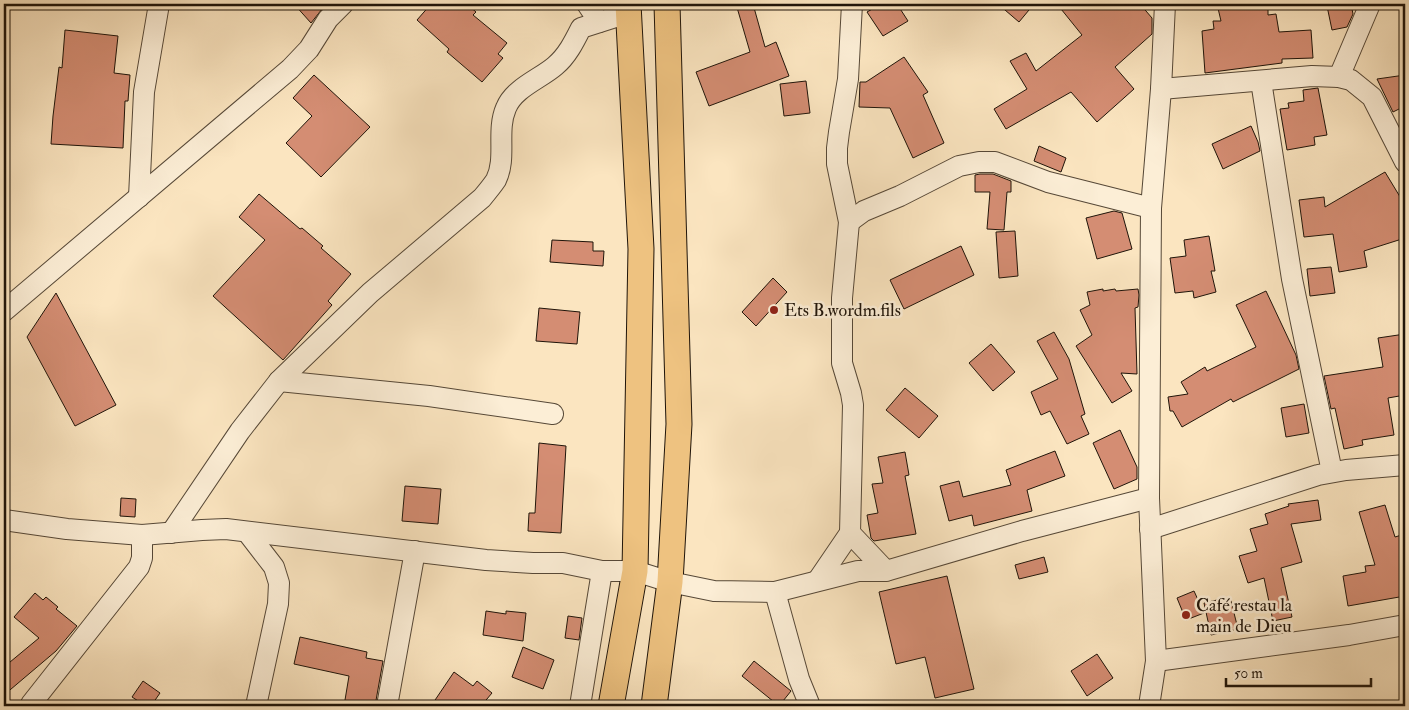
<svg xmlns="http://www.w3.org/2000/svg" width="1409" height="710" viewBox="0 0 1409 710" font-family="'IM FELL Double Pica',serif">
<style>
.building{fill:#d48d73;stroke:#1f1409}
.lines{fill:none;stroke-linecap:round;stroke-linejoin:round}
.minor-casing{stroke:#564837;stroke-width:22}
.major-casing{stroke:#1f1409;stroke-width:27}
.minor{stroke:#fceed6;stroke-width:20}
.major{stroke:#eec280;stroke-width:25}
.poi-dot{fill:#8f2418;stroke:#fceed6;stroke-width:2}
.labels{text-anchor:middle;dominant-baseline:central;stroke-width:5;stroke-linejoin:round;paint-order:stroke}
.poi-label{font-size:18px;fill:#1f1409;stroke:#fceed6;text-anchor:start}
</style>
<rect width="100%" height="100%" fill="#fbe5c0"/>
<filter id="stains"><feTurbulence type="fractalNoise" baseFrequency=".004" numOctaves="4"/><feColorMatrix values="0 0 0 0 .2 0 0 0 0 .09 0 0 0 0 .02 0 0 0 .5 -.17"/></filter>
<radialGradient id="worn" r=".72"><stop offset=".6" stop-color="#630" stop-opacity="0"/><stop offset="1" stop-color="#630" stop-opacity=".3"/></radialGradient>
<g class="building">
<polygon points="294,4 326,4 311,23"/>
<polygon points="431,4 467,4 476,12 473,15 507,43 498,54 503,58 482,82 447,52 449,49 417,20"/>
<polygon points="736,4 753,4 765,47 776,42 789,76 709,106 696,72 750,52"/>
<polygon points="881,4 897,4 908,21 883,36 867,12"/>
<polygon points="998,4 1034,4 1019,22"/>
<polygon points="1057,4 1140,4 1152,18 1152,34 1115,67 1134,89 1097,122 1071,92 1006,129 994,109 1027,89 1010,61 1026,53 1036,71 1082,35"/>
<polygon points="1217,4 1268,4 1268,15 1276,14 1279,32 1311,30 1313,58 1282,59 1282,63 1205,73 1202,31 1214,29 1213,21 1221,21"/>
<polygon points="1342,4 1351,4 1353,14 1347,27 1332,30 1327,6"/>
<polygon points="65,30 118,36 114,73 130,75 128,101 125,101 123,148 51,144 53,116 59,67 62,68"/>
<polygon points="904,57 928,92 923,95 944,143 913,158 890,108 859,107 860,82 866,82"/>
<polygon points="314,75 370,127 321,177 286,143 312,116 293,98"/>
<polygon points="1405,75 1405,106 1393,112 1377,79"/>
<polygon points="806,81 810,113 784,116 780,84"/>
<polygon points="1318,88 1327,135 1314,137 1315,145 1287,150 1280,109 1289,108 1288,103 1304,101 1303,90"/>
<polygon points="1251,126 1258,142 1260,151 1223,169 1212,144"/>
<polygon points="1039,146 1066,158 1061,172 1034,161"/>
<polygon points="1385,172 1405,205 1405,238 1364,251 1367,267 1339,272 1333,234 1304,237 1299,200 1324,197 1325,207"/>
<polygon points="980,174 993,174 1011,181 1011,192 1007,192 1004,230 987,229 990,192 975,192 975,175"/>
<polygon points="259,194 300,229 302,228 323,246 321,248 351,274 328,301 332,305 283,360 213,296 265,240 239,217"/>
<polygon points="1114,211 1122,213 1132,249 1097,259 1086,218"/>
<polygon points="1015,231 1018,276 999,278 996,232"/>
<polygon points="1209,236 1215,271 1211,271 1216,292 1194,298 1193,291 1175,293 1170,258 1186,256 1184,240"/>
<polygon points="552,240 593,242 593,251 604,251 603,266 550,262"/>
<polygon points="961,246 974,275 904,309 890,280"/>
<polygon points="1331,267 1335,293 1310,296 1307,269"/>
<polygon points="773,278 787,292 756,326 742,312"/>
<polygon points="1103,289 1103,291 1115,289 1116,291 1138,289 1139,295 1138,307 1135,308 1137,374 1121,373 1132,391 1112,403 1076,346 1092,335 1080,310 1090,305 1087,292"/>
<polygon points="1266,291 1296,355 1299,369 1233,402 1231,399 1182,427 1173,411 1170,411 1168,397 1188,394 1181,382 1205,367 1207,371 1256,347 1236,305"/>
<polygon points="56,293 116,405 75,426 27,337"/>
<polygon points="539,308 580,312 577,344 536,341"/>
<polygon points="1054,332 1069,359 1085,414 1081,416 1089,434 1067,444 1050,411 1041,415 1031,392 1058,379 1037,341"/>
<polygon points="1405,334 1405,395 1388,398 1394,435 1362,440 1363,445 1344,449 1335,408 1331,409 1324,376 1383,367 1378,338"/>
<polygon points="991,344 1015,372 993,391 969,363"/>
<polygon points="905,388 938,416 919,438 886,410"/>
<polygon points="1304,404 1309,433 1286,437 1281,408"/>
<polygon points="1120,430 1137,467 1137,479 1114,489 1093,443"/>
<polygon points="539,443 566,446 561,533 528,531 529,513 535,513"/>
<polygon points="1055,451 1065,476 1027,490 1032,511 974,526 972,515 949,521 940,486 959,481 963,497 1011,485 1006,470"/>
<polygon points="905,452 909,475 905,476 916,534 874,541 871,538 867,515 878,513 872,484 883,483 878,457"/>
<polygon points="405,486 441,489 438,524 402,521"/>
<polygon points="121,498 136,499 135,517 120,516"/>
<polygon points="1318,500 1321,520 1291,524 1302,562 1281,568 1292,617 1273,621 1264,578 1248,583 1239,556 1257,551 1250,529 1268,524 1265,514 1289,506 1288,504"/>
<polygon points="1385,505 1395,537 1405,534 1405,596 1348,606 1343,576 1366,572 1365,566 1375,565 1359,512"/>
<polygon points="1044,557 1048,572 1019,579 1015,565"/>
<polygon points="947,576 974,689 935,698 925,657 896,664 879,592"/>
<polygon points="1194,591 1204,613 1186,620 1177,598"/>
<polygon points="35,593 43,600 46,597 58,607 56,609 77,626 56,651 4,695 4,667 39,638 14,617"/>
<polygon points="1230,597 1238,629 1211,635 1204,603"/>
<polygon points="486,611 506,614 506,611 526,613 523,641 483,635"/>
<polygon points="568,616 582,618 579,640 565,638"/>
<polygon points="300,637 367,652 366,658 383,661 375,706 344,706 349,676 294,664"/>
<polygon points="523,647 554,660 543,689 512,677"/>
<polygon points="1097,654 1113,678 1087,696 1071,671"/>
<polygon points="754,661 791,691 779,706 742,676"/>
<polygon points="454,672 473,686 477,681 492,693 481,706 431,706"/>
<polygon points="143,681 160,693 151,706 146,706 132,697"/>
</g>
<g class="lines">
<g class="minor-casing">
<g id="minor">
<polyline points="587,4 599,22"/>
<polyline points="852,4 848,79 839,132 837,148 837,164 849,222 842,298 842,363 851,393 853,405 850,533 886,571"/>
<polyline points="1339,77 1370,4"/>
<polyline points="1261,81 1292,279 1332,472"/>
<polyline points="1161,89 1312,76 1339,77 1351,80 1372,97 1405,162"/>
<polyline points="139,197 144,92 159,4"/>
<polyline points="849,222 864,211 900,196 959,166 979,162 995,162 1048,182 1151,208"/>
<polyline points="4,311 290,69 309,49 328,19 343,4"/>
<polyline points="279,381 429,396 553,414"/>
<polyline points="4,520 67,529 142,535 202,530 226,529 486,560 533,563 563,563 602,571 635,571 670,582 714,591 775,592 858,571 886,571 1022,531 1149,498"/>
<polyline points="1150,529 1318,475 1346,470 1405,465"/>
<polyline points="247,532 274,567 279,583 278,604 256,706"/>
<path d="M 171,533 L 240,431 L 279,381 L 370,293 L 482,198 C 487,192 492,186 496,180 C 507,158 496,131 506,108 C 514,88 540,79 555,66 C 567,56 574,42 581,28 L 628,13"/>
<polyline points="818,580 850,533"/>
<polyline points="775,592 799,679 810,706"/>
<polyline points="1156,661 1349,635 1405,625"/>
<polyline points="31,704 139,567 142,558 142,535"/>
<polyline points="387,706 415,551"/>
<polyline points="580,706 602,571"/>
<polyline points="1149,706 1156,661 1149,498 1151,208 1161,89 1165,4"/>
</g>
</g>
<g class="major-casing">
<g id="major">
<polyline points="611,706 635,571 641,249 628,4"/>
<polyline points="654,706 670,582 679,424 667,4"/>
</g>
</g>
<use href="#minor" class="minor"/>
<use href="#major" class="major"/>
</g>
<g class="poi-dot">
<circle cx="774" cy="310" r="5"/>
<circle cx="1186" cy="615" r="5"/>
</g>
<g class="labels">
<g class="poi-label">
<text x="784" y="310">Ets B.wordm.fils</text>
<text x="1196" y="605">Café restau la<tspan x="1196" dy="21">main de Dieu</tspan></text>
</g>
</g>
<rect width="1409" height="710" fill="none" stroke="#fbe5c0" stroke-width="20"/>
<rect x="5" y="5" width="1399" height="700" fill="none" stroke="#1f1409" stroke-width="2.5"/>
<rect x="10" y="10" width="1389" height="690" fill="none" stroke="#1f1409"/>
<path d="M1226 678v8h145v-8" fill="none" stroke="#1f1409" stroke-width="2.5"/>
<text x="1234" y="678" font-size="15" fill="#1f1409" stroke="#fceed6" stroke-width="4" paint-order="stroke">50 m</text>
<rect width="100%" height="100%" filter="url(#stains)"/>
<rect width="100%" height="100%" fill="url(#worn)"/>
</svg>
